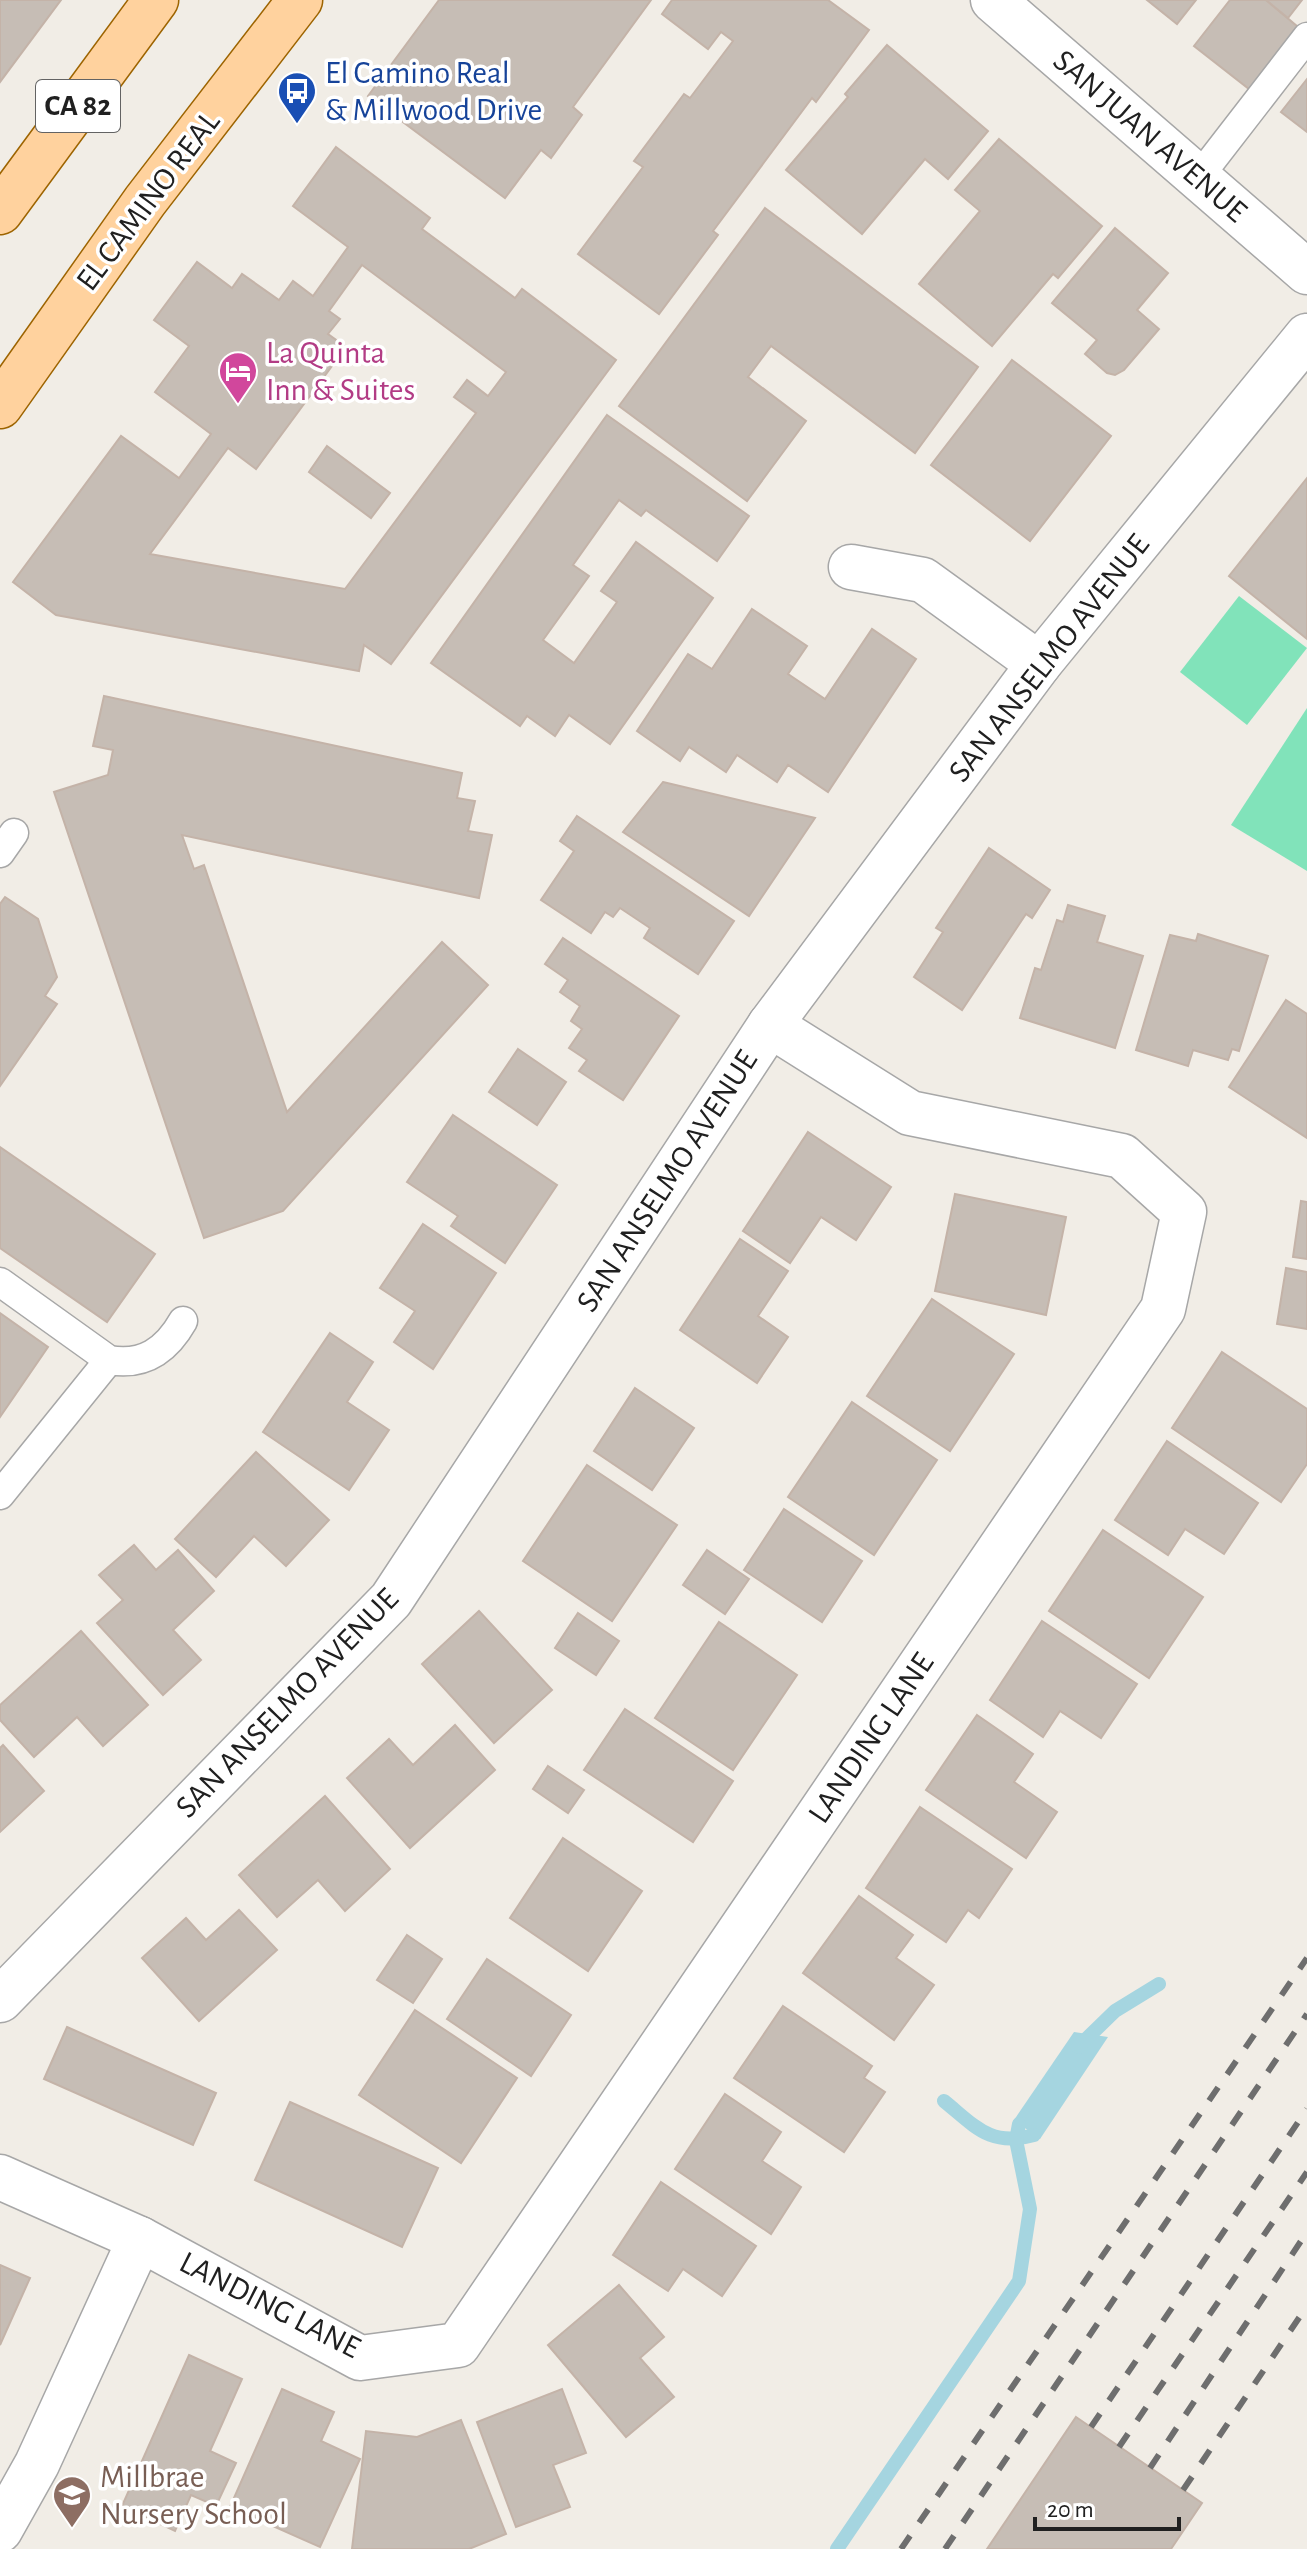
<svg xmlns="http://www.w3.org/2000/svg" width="1307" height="2549" viewBox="0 0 1307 2549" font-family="'Alegreya Sans',sans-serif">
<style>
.pitch{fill:#81e3ba}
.water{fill:#a5d5e0}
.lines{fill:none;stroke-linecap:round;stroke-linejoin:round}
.stream{stroke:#a5d5e0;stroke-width:14}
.building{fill:#c6bdb5;stroke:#c4b3a8;stroke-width:2;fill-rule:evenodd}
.lane-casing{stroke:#a7a7a7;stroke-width:31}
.street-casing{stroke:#a7a7a7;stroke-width:47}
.primary-casing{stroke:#9d6400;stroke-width:47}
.lane{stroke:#fff;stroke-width:28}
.street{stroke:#fff;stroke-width:44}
.primary{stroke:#ffd29e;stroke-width:44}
.rail{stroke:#6e6e6e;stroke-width:6;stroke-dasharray:16 16;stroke-linecap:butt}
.labels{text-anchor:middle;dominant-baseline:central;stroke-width:7;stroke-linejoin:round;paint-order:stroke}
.shield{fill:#fff;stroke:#636363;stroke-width:2}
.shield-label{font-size:30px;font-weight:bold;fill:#202020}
.transit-label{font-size:32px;fill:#164399;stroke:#fff;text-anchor:start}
.street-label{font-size:32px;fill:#202020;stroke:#fff}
.hotel-label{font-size:32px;fill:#b23c85;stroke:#fff;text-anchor:start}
.education-label{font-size:32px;fill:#785e54;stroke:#fff;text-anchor:start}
</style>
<rect width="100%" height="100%" fill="#f1ede6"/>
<g class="pitch">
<polygon points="1239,596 1307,648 1247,725 1180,672"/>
<polygon points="1307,708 1307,871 1231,825"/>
</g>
<polygon class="water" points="1074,2032 1108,2037 1040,2139 1014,2120"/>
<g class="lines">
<g class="stream">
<polyline points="1078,2047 1115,2011 1159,1984"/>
<path d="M 944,2101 C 976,2127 990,2147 1034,2135"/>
<polyline points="837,2549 1019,2281 1030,2209 1016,2140 1019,2124"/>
</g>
</g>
<g class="building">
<polygon points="0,0 61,0 0,82"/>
<polygon points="439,0 651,0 573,107 582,115 551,158 541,150 505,198 368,96"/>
<polygon points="672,0 828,0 869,30 816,102 812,98 713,231 718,235 659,314 578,254 643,167 634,161 684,94 690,98 733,41 721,32 708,49 662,14"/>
<polygon points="1147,0 1196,0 1177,24"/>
<polygon points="1230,0 1266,0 1298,27 1249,89 1194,46"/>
<polygon points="1266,0 1302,0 1288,18"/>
<polygon points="887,45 988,131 948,179 925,159 862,234 786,170 848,97 845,94"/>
<polygon points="1307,79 1307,132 1281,112"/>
<polygon points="999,139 1102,226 1058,278 1053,274 992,346 919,284 980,211 955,190"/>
<path d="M 336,147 L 430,218 L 422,229 L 515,298 L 522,289 L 616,360 L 391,664 L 364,645 L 359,671 L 56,615 L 13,582 L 121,436 L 179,478 L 211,434 L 155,392 L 189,346 L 154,320 L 197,262 L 232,288 L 242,274 L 279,300 L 293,281 L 313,296 L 348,247 L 293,206 ZM 362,265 L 506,372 L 488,396 L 467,380 L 454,397 L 476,413 L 345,589 L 150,554 L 228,448 L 256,469 L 346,347 L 328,334 L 340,319 L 329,311 Z"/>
<polygon points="765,208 978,367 915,453 771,346 748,377 806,421 747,501 619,406"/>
<polygon points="1115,228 1168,273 1137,310 1159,329 1124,370 1115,375 1107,373 1085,354 1097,340 1052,303"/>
<polygon points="1012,360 1111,436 1030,541 931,465"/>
<polygon points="607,415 749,516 717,561 646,510 641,516 619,500 573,565 589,576 543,640 574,663 617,602 601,591 636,542 713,598 610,744 569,715 555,736 527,716 520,726 431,663"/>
<polygon points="327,446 390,493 371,518 309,472"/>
<polygon points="1307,478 1307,639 1229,576"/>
<polygon points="752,609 807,646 788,674 825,699 872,629 916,659 828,792 788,765 777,782 737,755 726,772 689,747 680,761 637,731 688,654 712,669"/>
<polygon points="104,696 462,773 457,798 475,801 468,831 492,835 479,898 182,835 194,869 204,865 287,1112 442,942 488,985 283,1211 204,1238 54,792 108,775 113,750 93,746"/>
<polygon points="663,782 815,818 749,916 623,832"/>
<polygon points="577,816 734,921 698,974 644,938 650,928 620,908 613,917 605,912 591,933 541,900 574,851 560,841"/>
<polygon points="989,848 1050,890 1032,918 1026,914 962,1010 914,977 943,932 936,928"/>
<polygon points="5,897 38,919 57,977 45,996 57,1004 0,1086 0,904"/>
<polygon points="1068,905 1105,916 1097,942 1143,956 1115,1048 1020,1018 1035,968 1041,970 1057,920 1063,922"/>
<polygon points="1198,934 1268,956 1239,1051 1232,1049 1228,1060 1193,1050 1188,1066 1136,1050 1170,935 1196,941"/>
<polygon points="563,938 679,1016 623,1100 579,1071 587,1060 569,1048 582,1029 571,1021 580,1006 560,992 568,980 545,964"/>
<polygon points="1286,1000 1307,1014 1307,1138 1229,1087"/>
<polygon points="518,1049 566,1082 537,1125 489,1092"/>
<polygon points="453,1115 557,1185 505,1263 451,1226 458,1216 407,1182"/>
<polygon points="808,1132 891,1187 856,1240 821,1217 790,1263 743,1231"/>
<polygon points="0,1147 155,1254 107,1322 0,1248"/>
<polygon points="955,1194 1066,1217 1046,1315 935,1291"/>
<polygon points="1301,1201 1307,1202 1307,1259 1293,1257"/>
<polygon points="423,1224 496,1273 433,1369 394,1342 415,1311 380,1288"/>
<polygon points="740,1239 788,1271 758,1316 788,1337 757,1383 680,1330"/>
<polygon points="1286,1268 1307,1272 1307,1329 1277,1324"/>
<polygon points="932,1299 1014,1354 950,1451 867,1396"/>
<polygon points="0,1313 48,1347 0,1417"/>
<polygon points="330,1333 373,1362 347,1402 389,1430 349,1490 263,1432"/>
<polygon points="1222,1352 1307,1409 1307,1464 1281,1502 1172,1428"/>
<polygon points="635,1388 694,1428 652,1490 594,1451"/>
<polygon points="852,1402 937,1460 874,1555 788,1497"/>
<polygon points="1167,1441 1258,1503 1224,1554 1185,1529 1168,1555 1115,1520"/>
<polygon points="256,1452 329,1520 286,1566 254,1536 216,1577 175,1539"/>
<polygon points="587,1465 677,1525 612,1621 523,1561"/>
<polygon points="784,1509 862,1561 822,1622 744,1570"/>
<polygon points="1103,1530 1203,1597 1149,1678 1049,1611"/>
<polygon points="134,1545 156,1570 178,1550 214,1591 173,1630 201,1660 163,1695 97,1623 123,1600 99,1575"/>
<polygon points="707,1550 749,1579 725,1614 683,1585"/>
<polygon points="479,1611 552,1690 494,1743 422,1664"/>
<polygon points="578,1613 619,1641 596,1675 555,1648"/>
<polygon points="1042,1621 1137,1684 1101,1738 1060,1711 1043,1737 990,1700"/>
<polygon points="719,1622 797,1675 733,1770 655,1718"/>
<polygon points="81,1631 148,1705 103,1746 77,1717 34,1757 0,1720 0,1705"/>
<polygon points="625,1709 733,1781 693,1842 584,1770"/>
<polygon points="977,1715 1033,1754 1014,1782 1057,1812 1026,1858 926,1790"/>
<polygon points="455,1725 495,1770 410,1848 347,1778 389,1739 413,1765"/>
<polygon points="3,1745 44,1791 0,1832 0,1748"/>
<polygon points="548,1766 584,1790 568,1813 533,1789"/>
<polygon points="325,1796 390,1869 345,1911 318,1880 277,1917 239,1875"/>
<polygon points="920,1807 1012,1869 979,1918 968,1910 946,1942 866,1888"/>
<polygon points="563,1838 642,1891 588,1971 510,1918"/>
<polygon points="859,1896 913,1935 896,1958 934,1985 894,2040 803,1973"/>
<polygon points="239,1910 277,1950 199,2021 142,1958 186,1918 206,1940"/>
<polygon points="407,1935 442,1959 413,2003 377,1980"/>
<polygon points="487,1959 571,2015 531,2076 447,2019"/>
<polygon points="783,2006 872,2066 864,2078 885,2092 844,2152 734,2078"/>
<polygon points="415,2010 517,2078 461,2163 359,2095"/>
<polygon points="67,2027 216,2093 193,2145 44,2079"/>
<polygon points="725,2094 781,2132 762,2161 801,2187 771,2234 675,2169"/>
<polygon points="290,2102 438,2168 402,2247 255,2180"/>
<polygon points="661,2182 756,2246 722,2296 683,2269 668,2291 613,2255"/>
<polygon points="0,2265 30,2278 0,2345"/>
<polygon points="619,2285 664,2337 640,2358 674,2397 626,2437 548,2345"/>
<polygon points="189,2355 242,2379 210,2451 236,2463 216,2506 191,2495 175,2531 122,2506"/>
<polygon points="282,2389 334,2412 321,2441 360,2459 320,2547 230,2507"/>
<polygon points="562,2389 586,2453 553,2465 570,2507 516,2527 477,2422"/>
<polygon points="1076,2417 1202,2503 1171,2549 987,2549"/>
<polygon points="461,2420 506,2534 469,2549 352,2549 366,2431 417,2437"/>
</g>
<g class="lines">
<g class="lane-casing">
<g id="lane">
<polyline points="1198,178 1307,37"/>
<polyline points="0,853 14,833"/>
<path d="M 0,1282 L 109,1360 C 143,1366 166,1351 183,1321"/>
<polyline points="0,1495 109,1360"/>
</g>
</g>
<g class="street-casing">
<g id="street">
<polyline points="993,0 1307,272"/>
<polyline points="851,567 923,580 1039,664"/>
<polyline points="0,2000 391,1600 770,1025 1039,664 1307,336"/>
<polyline points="0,2177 140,2239 360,2358 458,2345 1163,1309 1184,1212 1122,1156 910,1113 770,1025"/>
<polyline points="0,2530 37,2464 140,2239"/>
</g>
</g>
<g class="primary-casing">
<g id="primary">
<polyline points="0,212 156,0"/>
<polyline points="0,406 145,201 300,0"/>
</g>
</g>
<use href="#lane" class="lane"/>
<use href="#street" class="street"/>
<use href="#primary" class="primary"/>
<g class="rail">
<polyline points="1091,2427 1307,2109"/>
<polyline points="1119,2447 1307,2172"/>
<polyline points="1150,2468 1307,2232"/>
<polyline points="1183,2490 1307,2306"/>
<polyline points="901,2549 1307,1958"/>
<polyline points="945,2549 1307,2014"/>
</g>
</g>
<defs>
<g id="bus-pin" transform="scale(2)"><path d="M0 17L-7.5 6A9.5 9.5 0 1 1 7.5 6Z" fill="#1a4fb4" stroke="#fff"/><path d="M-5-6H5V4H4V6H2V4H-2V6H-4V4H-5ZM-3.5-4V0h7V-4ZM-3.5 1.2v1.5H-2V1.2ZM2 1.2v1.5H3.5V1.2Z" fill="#fff"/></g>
<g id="hotel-pin" transform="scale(2)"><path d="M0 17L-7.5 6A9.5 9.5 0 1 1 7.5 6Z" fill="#d1479c" stroke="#fff"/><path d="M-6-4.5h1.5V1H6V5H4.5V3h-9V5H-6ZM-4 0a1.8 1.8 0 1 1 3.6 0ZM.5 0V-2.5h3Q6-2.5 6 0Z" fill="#fff"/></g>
<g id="school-pin" transform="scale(2)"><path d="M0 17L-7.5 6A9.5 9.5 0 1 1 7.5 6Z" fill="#8d6e63" stroke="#fff"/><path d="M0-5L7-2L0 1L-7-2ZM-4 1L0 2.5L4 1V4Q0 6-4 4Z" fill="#fff"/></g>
</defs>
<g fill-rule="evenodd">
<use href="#bus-pin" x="297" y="91"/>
<use href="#hotel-pin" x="238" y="371"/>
<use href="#school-pin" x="72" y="2495"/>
</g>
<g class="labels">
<rect class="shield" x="36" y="80" width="84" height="52" rx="6"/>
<g class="shield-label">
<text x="78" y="106">CA 82</text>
</g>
<g class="transit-label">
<text x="325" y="73">El Camino Real<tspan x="325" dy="37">&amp; Millwood Drive</tspan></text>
</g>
<g class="street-label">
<text transform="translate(1150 136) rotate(41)">SAN JUAN AVENUE</text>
<text transform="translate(148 201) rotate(-53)">EL CAMINO REAL</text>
<text transform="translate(1049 658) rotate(-52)">SAN ANSELMO AVENUE</text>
<text transform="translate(667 1181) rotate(-57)">SAN ANSELMO AVENUE</text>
<text transform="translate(287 1703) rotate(-46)">SAN ANSELMO AVENUE</text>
<text transform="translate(871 1738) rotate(-56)">LANDING LANE</text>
<text transform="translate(270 2305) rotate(27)">LANDING LANE</text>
</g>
<g class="hotel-label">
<text x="266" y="353">La Quinta<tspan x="266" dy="37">Inn &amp; Suites</tspan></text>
</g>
<g class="education-label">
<text x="100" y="2477">Millbrae<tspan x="100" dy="37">Nursery School</tspan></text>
</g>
</g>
<path d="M1035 2517v12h144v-12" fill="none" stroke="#202020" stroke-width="4"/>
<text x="1047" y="2517" font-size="24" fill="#202020" stroke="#ffffff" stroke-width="6" paint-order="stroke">20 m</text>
</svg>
